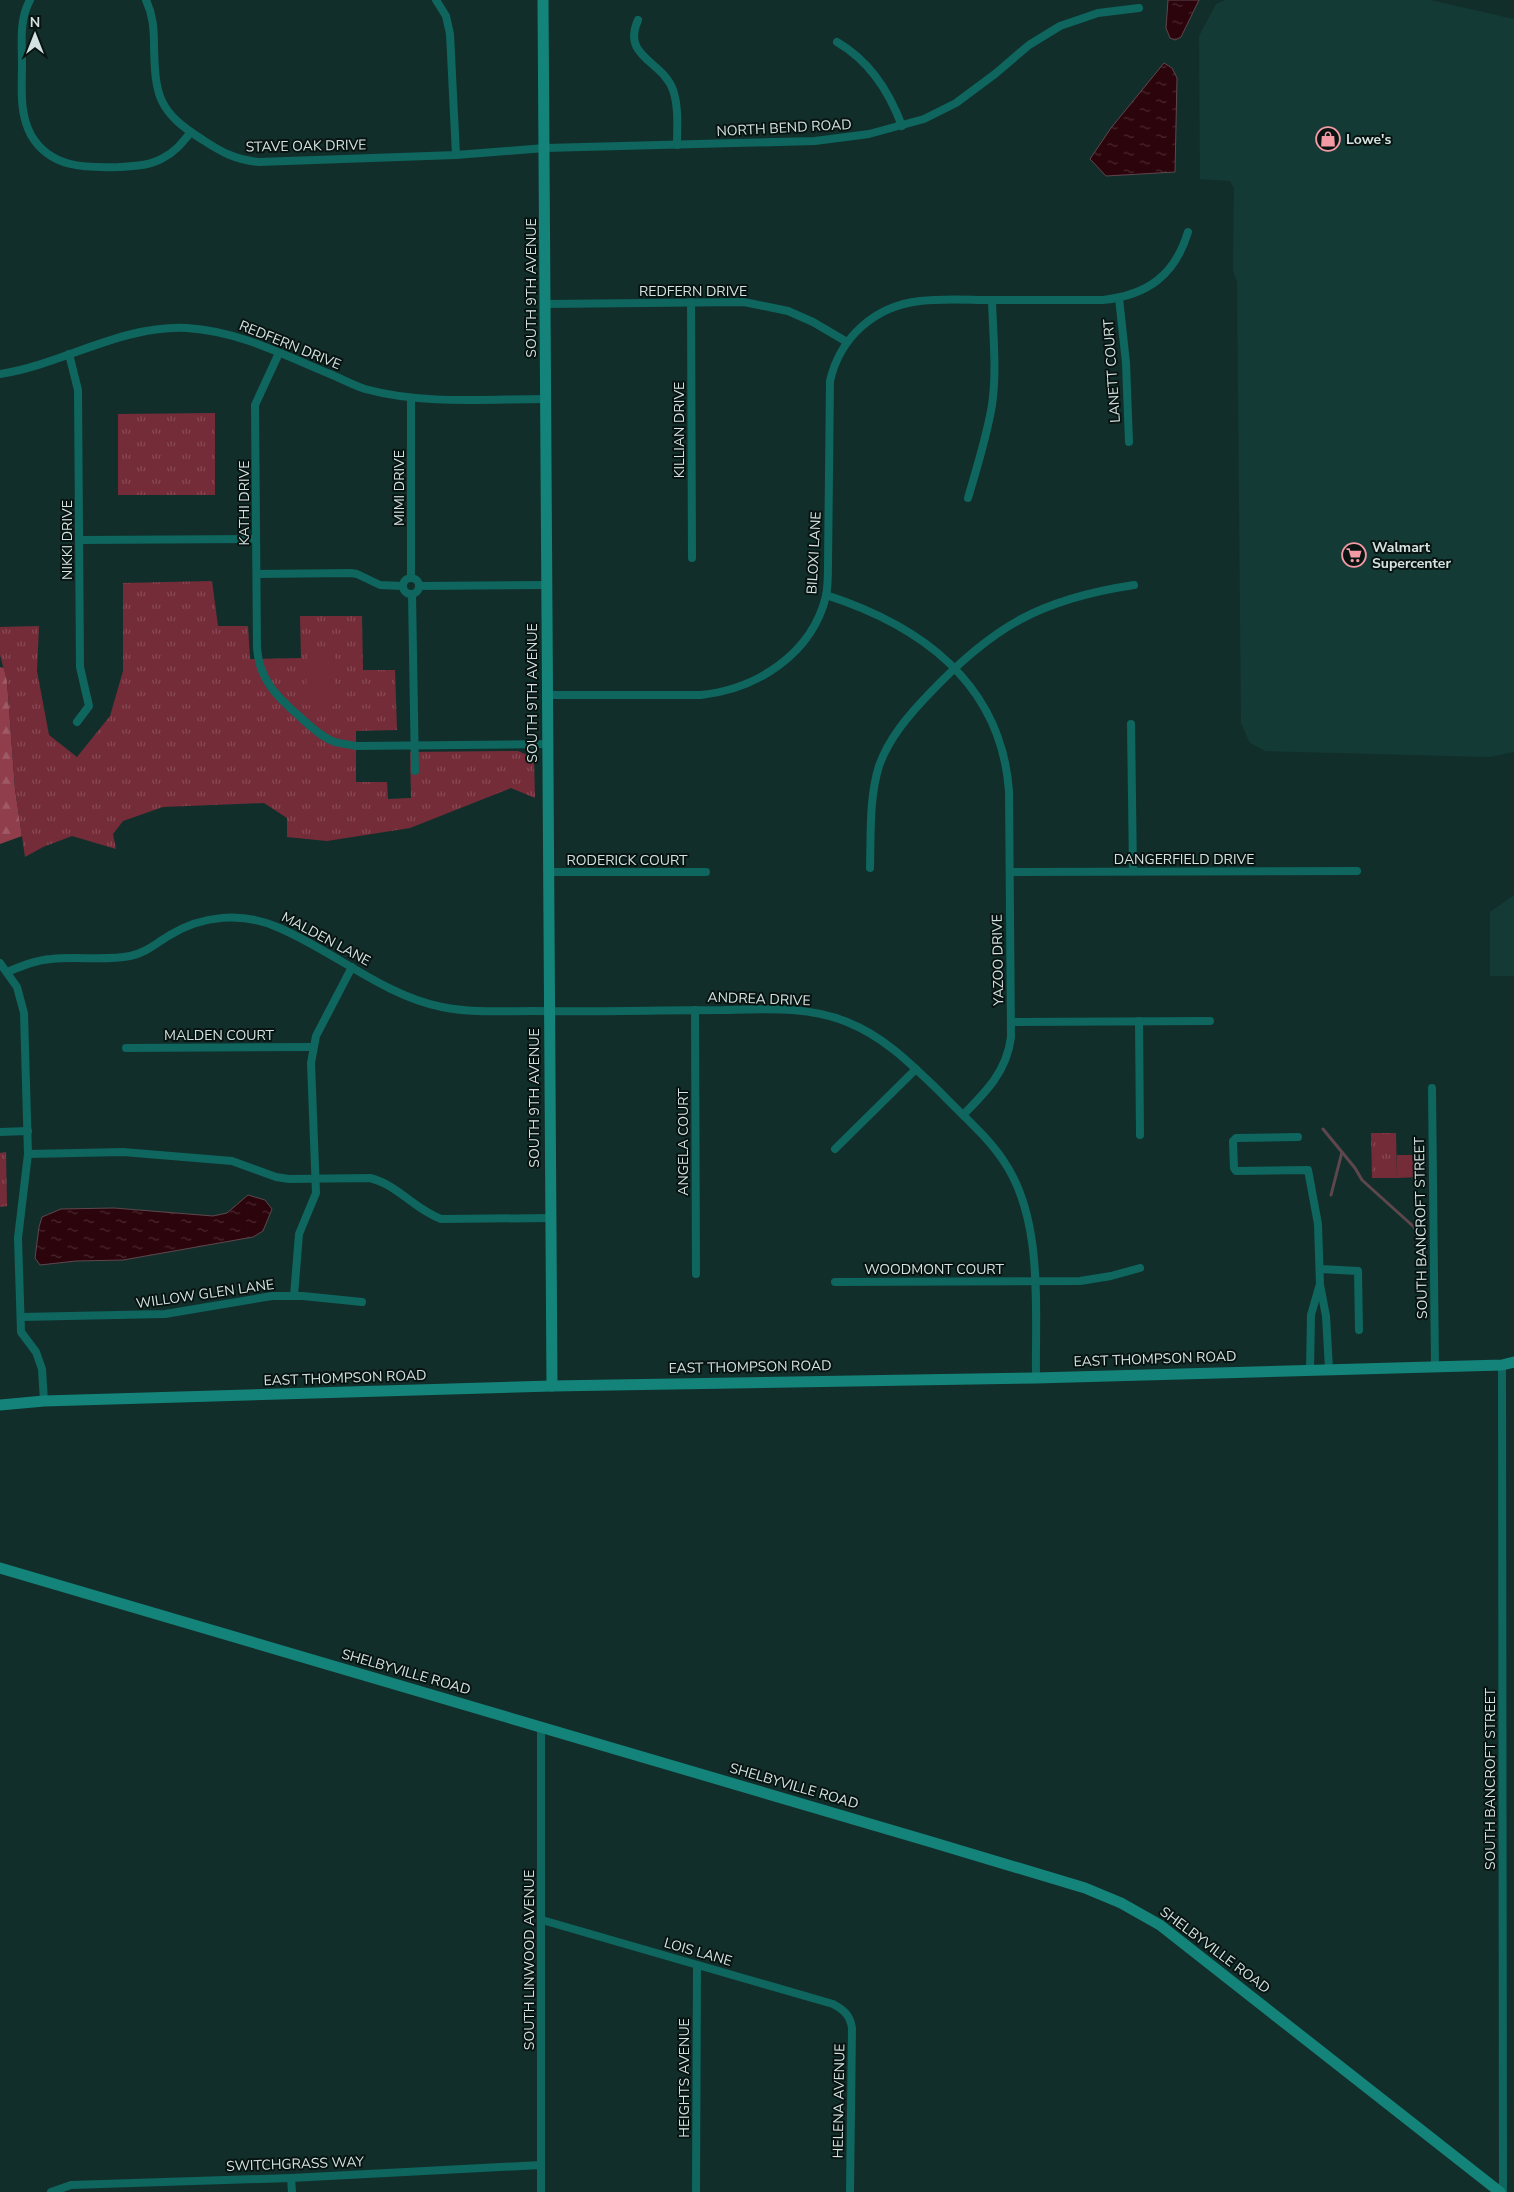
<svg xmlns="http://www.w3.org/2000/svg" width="1514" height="2192" viewBox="0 0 1514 2192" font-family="'Nunito Sans',sans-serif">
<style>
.built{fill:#143a36}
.forest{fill:url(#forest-firs)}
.park{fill:url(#park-tufts)}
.pitch{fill:#752c39}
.water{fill:url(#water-ripples);stroke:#5e474c}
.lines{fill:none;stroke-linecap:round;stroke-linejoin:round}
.stream{stroke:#5e474c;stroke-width:3}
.street{stroke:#0e665e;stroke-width:8}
.secondary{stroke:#14847a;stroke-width:11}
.labels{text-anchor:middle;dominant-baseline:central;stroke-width:4;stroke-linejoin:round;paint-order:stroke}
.street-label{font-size:14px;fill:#d4e3e1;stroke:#081412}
.poi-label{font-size:14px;font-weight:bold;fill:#d4e3e1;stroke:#081412;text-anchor:start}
</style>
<defs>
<pattern id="forest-firs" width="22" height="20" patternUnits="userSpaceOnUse" patternTransform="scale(1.25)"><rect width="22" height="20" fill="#903e4b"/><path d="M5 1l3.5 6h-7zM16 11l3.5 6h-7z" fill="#9f5a65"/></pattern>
<pattern id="park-tufts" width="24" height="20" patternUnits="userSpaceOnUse" patternTransform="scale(1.25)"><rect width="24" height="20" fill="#752c39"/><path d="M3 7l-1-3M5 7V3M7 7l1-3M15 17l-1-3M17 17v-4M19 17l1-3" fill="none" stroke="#884a55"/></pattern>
<pattern id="water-ripples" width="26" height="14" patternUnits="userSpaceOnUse" patternTransform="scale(1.25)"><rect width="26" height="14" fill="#2c040c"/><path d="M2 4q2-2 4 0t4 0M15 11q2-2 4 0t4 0" fill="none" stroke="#4a282f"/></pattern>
</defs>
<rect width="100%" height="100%" fill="#122e2b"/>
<g class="built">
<polygon points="1226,0 1430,0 1514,19 1514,752 1490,757 1265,751 1250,743 1241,723 1237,281 1233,271 1234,188 1230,181 1200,179 1199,36 1216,4"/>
<polygon points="1514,895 1514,976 1490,976 1490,912"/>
</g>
<polygon class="forest" points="0,667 4,668 7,681 15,789 22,836 0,844"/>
<g class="park">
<polygon points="215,413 215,495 118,495 118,414"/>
<polygon points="212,581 218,626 248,626 250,659 301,658 300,616 362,616 363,670 395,670 397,730 356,731 356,782 387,782 388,799 411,798 410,752 518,751 534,758 535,798 511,788 410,828 327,841 287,837 287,818 264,803 163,807 123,821 113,834 116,849 72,836 43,847 25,857 15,789 7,681 0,655 0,627 39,626 37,671 49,735 77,757 110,716 123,671 123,583"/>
<polygon points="1371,1133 1396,1133 1397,1178 1372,1178"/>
<polygon points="6,1152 7,1206 0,1207 0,1153"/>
</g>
<g class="pitch">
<polygon points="307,651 335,652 334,706 306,705"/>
<polygon points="1397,1155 1418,1155 1419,1177 1397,1178"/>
</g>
<g class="water">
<polygon points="1168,0 1199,0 1181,37 1175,40 1170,38 1166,28"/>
<polygon points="1164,63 1172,68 1177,78 1175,172 1106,176 1090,159 1111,128"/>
<polygon points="248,1195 265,1200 272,1209 263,1231 253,1237 123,1260 76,1261 40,1265 35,1258 39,1227 42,1217 61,1209 114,1208 213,1216 227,1213"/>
</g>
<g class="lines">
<g class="stream">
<polyline points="1323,1129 1355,1168 1362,1180 1414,1227 1419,1235 1422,1248"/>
<polyline points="1331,1195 1342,1152"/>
</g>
<g class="street">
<path d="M 30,0 C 19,20 22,42 22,64 C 22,87 19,113 31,135 C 50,168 85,168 119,167 C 134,166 149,166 163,158 C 175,152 182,143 191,132"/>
<path d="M 146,0 C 153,15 154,29 154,45 C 155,96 158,112 203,140 C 221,152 236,160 259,162 L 456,155 L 545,148 L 815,141 L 869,134 L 924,119 L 956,103 L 995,74 L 1029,45 L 1060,26 L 1098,13 L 1139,8"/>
<polyline points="436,0 446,16 450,34 456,155"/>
<path d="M 638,20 C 621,57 663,61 673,90 C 679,108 677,127 677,145"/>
<path d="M 837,42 C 870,61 889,91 902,126"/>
<polyline points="1119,298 1126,363 1129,442"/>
<polyline points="691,302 692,558"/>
<polyline points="546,304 744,302 788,311 813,322 847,342"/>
<path d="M 279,353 L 255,405 L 257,648 C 259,679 277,697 299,716 C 309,725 318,734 330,740 C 338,744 348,744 356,746 L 547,744"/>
<polyline points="69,354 78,390 80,667 89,706 77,722"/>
<path d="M 0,374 C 64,364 120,325 187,328 C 238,331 284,355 330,374 C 342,379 353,385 365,389 C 424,405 486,399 546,399"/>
<polyline points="411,399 411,578"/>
<path d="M 968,498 C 977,467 987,436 992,405 C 997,371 993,335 992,300"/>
<polyline points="79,540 256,539"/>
<polyline points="257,574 351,573 357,574 380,585 403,586"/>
<circle cx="411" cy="586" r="8"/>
<polyline points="419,586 547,585"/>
<polyline points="412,594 415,771"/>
<path d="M 826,595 C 922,626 1001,684 1009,791 L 1011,1037 C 1007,1071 986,1092 963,1115"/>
<path d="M 547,695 L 701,695 C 757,689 812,654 826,596 C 828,586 828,575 828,565 L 830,381 C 840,337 875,306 920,301 C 944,298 969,300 992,300 C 1029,300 1066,300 1103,300 C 1148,295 1175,275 1188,232"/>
<polyline points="1131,724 1133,871"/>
<path d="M 870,868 C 871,834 869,798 879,766 C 889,738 908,716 928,695 C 993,626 1041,599 1134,585"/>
<polyline points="548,872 706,872"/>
<polyline points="1010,872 1357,871"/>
<polyline points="0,963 17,987 24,1013 28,1154 18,1238 21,1332 36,1352 42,1369 44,1401"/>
<path d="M 7,972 C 22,966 36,960 51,959 C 77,956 105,961 130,956 C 146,953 156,943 170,935 C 203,915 242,912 277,927 C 331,949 384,996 442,1007 C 471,1013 503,1011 534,1011 C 597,1012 661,1010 724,1010 C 766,1009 808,1006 847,1022 C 885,1037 912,1065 941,1093 C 962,1115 986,1135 1003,1160 C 1044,1219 1035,1308 1036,1378"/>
<polyline points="695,1010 696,1274"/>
<polyline points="1139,1021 1140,1135"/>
<polyline points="1011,1022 1210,1021"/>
<polyline points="126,1048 313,1047"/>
<polyline points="1432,1088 1435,1367"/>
<polyline points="0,1132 28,1131"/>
<polyline points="1298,1137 1236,1138 1233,1141 1234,1168 1236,1171 1308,1170 1318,1224 1320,1285 1326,1316 1329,1369"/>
<polyline points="835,1149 916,1069"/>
<path d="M 28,1154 L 123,1152 L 232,1161 L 276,1177 L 289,1179 L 370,1178 C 398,1185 414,1209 441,1219 L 550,1218"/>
<polyline points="1320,1269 1358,1271 1359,1330"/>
<polyline points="835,1282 1080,1281 1111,1276 1140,1268"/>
<polyline points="294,1296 299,1234 316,1193 311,1063 316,1036 352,967"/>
<polyline points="21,1317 165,1314 272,1296 303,1296 362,1302"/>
<polyline points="1502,1365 1503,2192"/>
<polyline points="1310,1370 1311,1315 1319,1287"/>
<path d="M 542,1920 L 833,2004 C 844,2010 850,2015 852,2028 L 850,2192"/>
<polyline points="291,2178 292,2192"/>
<polyline points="51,2192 71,2185 291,2178 541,2165"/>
<polyline points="541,2192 541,1727"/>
<polyline points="696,2192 697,1965"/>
</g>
<g class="secondary">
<polyline points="543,0 552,1386"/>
<polyline points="0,1405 44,1401 552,1386 1036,1378 1502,1365 1514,1362"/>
<polyline points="0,1568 928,1841 1085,1888 1121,1903 1160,1925 1500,2192"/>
</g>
</g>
<defs>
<g id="shop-ring" transform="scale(1.25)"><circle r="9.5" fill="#081412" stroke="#f49aa4" stroke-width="1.5"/><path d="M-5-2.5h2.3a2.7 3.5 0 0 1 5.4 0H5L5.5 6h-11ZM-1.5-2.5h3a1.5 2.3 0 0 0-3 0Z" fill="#f49aa4"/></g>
<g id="supermarket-ring" transform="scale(1.25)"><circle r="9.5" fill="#081412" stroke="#f49aa4" stroke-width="1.5"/><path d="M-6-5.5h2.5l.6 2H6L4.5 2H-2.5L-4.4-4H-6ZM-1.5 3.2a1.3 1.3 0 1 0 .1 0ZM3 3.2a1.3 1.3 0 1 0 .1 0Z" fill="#f49aa4"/></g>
</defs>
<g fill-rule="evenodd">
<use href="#shop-ring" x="1328" y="139"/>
<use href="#supermarket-ring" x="1354" y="555"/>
</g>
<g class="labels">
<g class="street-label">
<text transform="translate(784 128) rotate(-3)">NORTH BEND ROAD</text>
<text transform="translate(306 146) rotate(-1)">STAVE OAK DRIVE</text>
<text transform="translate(531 288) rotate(-90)">SOUTH 9TH AVENUE</text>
<text x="693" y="291">REDFERN DRIVE</text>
<text transform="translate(290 345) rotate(22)">REDFERN DRIVE</text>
<text transform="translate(1112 371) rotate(-94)">LANETT COURT</text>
<text transform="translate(679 430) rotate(-90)">KILLIAN DRIVE</text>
<text transform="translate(399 488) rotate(-90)">MIMI DRIVE</text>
<text transform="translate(244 503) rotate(-90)">KATHI DRIVE</text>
<text transform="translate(67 540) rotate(-90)">NIKKI DRIVE</text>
<text transform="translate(814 553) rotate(-87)">BILOXI LANE</text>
<text transform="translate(532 693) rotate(-90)">SOUTH 9TH AVENUE</text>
<text x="1184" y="859">DANGERFIELD DRIVE</text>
<text x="627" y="860">RODERICK COURT</text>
<text transform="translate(326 939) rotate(28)">MALDEN LANE</text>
<text transform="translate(998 960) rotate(-91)">YAZOO DRIVE</text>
<text transform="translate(759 999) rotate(2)">ANDREA DRIVE</text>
<text x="219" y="1035">MALDEN COURT</text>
<text transform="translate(534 1098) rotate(-90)">SOUTH 9TH AVENUE</text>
<text transform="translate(683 1142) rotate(-90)">ANGELA COURT</text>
<text transform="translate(1421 1228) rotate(-91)">SOUTH BANCROFT STREET</text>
<text x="934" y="1269">WOODMONT COURT</text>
<text transform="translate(205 1294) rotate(-8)">WILLOW GLEN LANE</text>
<text transform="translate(1155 1359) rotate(-2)">EAST THOMPSON ROAD</text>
<text transform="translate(750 1367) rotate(-1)">EAST THOMPSON ROAD</text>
<text transform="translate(345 1378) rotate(-2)">EAST THOMPSON ROAD</text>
<text transform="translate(406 1672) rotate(16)">SHELBYVILLE ROAD</text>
<text transform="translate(1490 1779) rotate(-90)">SOUTH BANCROFT STREET</text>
<text transform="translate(794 1786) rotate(16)">SHELBYVILLE ROAD</text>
<text transform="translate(1215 1950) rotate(37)">SHELBYVILLE ROAD</text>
<text transform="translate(698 1952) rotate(16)">LOIS LANE</text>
<text transform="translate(529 1960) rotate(-90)">SOUTH LINWOOD AVENUE</text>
<text transform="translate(684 2078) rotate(-90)">HEIGHTS AVENUE</text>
<text transform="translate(839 2101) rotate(-89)">HELENA AVENUE</text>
<text transform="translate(295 2164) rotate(-2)">SWITCHGRASS WAY</text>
</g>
<g class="poi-label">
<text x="1346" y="139">Lowe's</text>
<text x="1372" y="547">Walmart<tspan x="1372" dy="16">Supercenter</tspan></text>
</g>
</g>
<g transform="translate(35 35)" stroke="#081412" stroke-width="4" paint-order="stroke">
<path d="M0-4L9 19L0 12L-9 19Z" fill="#d4e3e1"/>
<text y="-8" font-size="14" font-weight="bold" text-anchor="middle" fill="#d4e3e1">N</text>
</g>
</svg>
